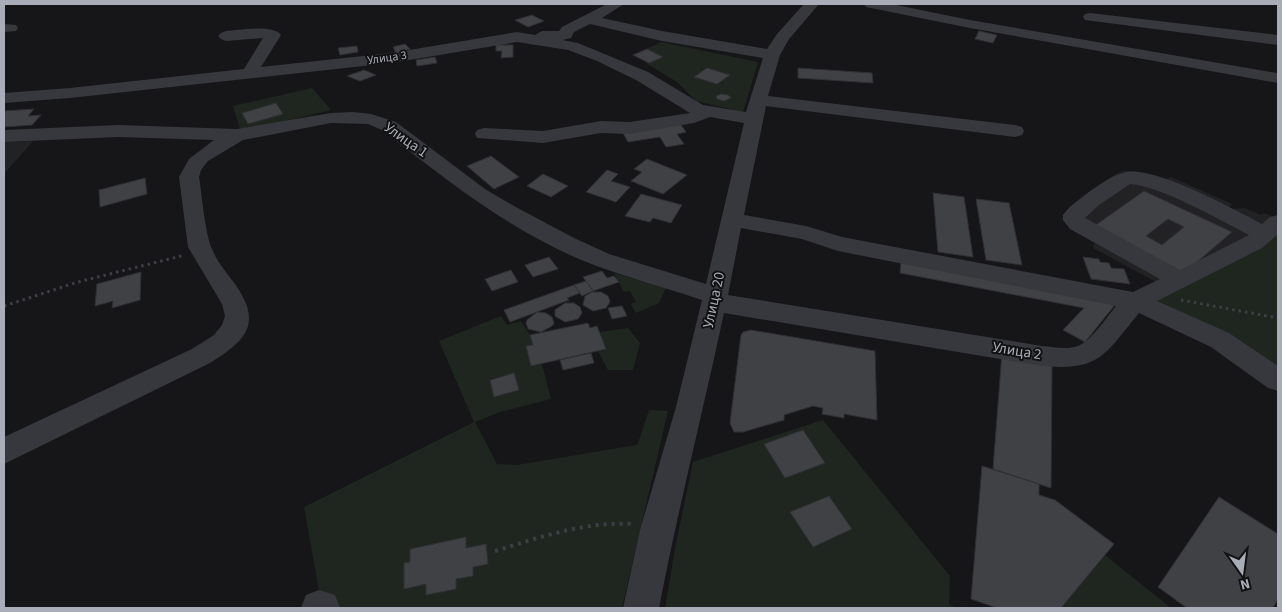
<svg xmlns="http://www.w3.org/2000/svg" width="1282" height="612" viewBox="0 0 1282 612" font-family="'Source Sans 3',sans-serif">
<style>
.built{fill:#222225}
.green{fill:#1e261f;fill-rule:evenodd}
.building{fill:#404145;stroke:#303034;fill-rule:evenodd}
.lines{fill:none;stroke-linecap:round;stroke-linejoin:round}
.path-far1{stroke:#3d3f44;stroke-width:3;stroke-dasharray:2.5 4;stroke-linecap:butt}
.path{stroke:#3d3f44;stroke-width:4;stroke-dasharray:3 5;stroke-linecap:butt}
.minor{fill:#37383d;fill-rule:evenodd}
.labels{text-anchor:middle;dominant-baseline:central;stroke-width:4;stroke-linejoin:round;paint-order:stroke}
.far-street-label{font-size:12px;fill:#a8adb8;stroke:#111113}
.street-label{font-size:15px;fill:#a8adb8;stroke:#111113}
</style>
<rect width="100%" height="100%" fill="#161618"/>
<g class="built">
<polygon points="33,141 4,174 4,142"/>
<polygon points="1124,171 1140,172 1165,180 1171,177 1232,204 1229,208 1230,209 1245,208 1261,215 1264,213 1278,219 1278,221 1275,225 1165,287 1093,248 1095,242 1067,211 1090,191 1116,174"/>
</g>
<g class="green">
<polygon points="661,42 758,62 743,112 696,101 677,82 646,63 663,57 646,49"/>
<polygon points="312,88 331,110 276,123 240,129 233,106"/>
<polygon points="1275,225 1278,226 1278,380 1135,301"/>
<polygon points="614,273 666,288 659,303 636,313 631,304 636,302 630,291 624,292"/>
<path d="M 501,316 L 507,325 L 521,321 L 530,335 L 533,345 L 526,347 L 531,366 L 542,364 L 551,399 L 500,412 L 475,422 L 497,464 L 517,465 L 636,445 L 638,443 L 649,410 L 668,411 L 622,608 L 322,608 L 304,507 L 474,422 L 439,341 ZM 514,373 L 519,390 L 495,397 L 490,379 Z"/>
<polygon points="628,328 640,343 633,370 608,370 598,351 606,349 600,332"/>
<polygon points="823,420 950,576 949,604 956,608 665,608 676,543 693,462"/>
<polygon points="1105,555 1171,608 1061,608"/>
</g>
<g class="building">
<polygon points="532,15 544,21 528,27 515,20"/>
<polygon points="979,31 997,35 993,43 975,39"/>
<polygon points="405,44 410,49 396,53 393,47"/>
<polygon points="496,45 513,45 513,57 501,58 502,51 496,51"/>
<polygon points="357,46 358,52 340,55 338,48"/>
<polygon points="647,49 663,57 649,63 633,55"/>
<polygon points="435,57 437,63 417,66 416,60"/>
<polygon points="707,68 730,75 717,84 694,77"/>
<polygon points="798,68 872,73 873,83 798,78"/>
<polygon points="364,70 376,75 360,81 347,76"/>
<polygon points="721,94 728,95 731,98 724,101 717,99 716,96"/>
<polygon points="276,103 283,114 248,124 242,113"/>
<polygon points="34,109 28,116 41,115 32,125 4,127 4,111"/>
<polygon points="679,122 686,132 677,134 684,144 666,147 660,137 628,142 622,131"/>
<polygon points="491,156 519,177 494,189 467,166"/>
<polygon points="647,159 687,175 663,194 631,181 642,172 634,169"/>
<polygon points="607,170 618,174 611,181 630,187 616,202 586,192"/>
<polygon points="543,174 568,186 551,197 527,186"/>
<polygon points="145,178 147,194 100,207 99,190"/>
<path d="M 1144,191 L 1232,232 L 1183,274 L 1093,227 ZM 1168,219 L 1184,227 L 1162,245 L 1146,236 Z"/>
<polygon points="933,193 964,197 973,257 938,252"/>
<polygon points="641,194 682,205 671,223 653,218 650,222 625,216"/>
<polygon points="976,199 1009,203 1022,265 986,260"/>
<polygon points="549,257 558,269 533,277 525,265"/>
<polygon points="1083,257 1099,259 1100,262 1109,263 1111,268 1124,269 1130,284 1091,279"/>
<polygon points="901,262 1118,301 1085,342 1063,330 1084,308 900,273"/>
<polygon points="511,270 518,282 492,291 485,279"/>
<polygon points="602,271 607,278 614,276 619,282 593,291 583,277"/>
<polygon points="141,272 140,300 112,308 113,301 95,306 97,284"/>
<polygon points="586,281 593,291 582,296 574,285"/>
<polygon points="574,285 580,293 567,298 569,300 510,322 504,310"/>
<polygon points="592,292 601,292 608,296 610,302 606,308 593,311 583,305 585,296"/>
<polygon points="565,303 574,303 580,307 582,313 578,319 565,322 555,316 555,310"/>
<polygon points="622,306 627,316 612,319 608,308"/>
<polygon points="537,312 546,313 552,317 554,323 552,326 541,332 528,329 526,323 527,320"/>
<polygon points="588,323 590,328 597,326 606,349 531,366 526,346 533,345 530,335"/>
<polygon points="751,330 875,351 877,420 844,414 844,418 822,414 823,408 813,406 784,415 784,420 743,432 734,432 730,423 741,335 743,332"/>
<polygon points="591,353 594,363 563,370 560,360"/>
<polygon points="1002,353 1052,366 1051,488 993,469"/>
<polygon points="514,373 519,390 494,397 490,380"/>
<polygon points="803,430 825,463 785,478 764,444"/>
<polygon points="982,466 1039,484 1039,495 1055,500 1114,544 1061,608 997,608 971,599"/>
<polygon points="829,496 852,529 813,547 790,512"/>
<polygon points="1219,497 1278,534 1278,599 1273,608 1187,608 1158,587"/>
<polygon points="466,537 466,548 486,544 488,564 473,567 473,576 456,579 456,589 426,595 426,584 404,589 404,563 410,562 410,549"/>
</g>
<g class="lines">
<g class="path-far1">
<polyline points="1181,300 1278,318"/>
<polyline points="4,306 78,282 185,255"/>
</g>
<path class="path" d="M 495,551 C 541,537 585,521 634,524"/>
<g class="minor">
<path d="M 607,4 L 624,4 L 602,18 L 662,31 L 767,49 L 777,34 L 804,4 L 819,4 L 789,39 L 780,55 L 768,96 L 1015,125 L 1022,127 L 1024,131 L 1022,135 L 1015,137 L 766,106 L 744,215 L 806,226 L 842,237 L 1133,292 L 1160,279 L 1070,229 L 1063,220 L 1063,215 C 1070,205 1080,199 1089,192 C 1100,184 1113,175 1126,172 C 1157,167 1233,209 1262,224 L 1270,217 L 1278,215 L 1278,234 L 1262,248 L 1157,301 L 1229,333 L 1278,366 L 1278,391 L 1268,388 L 1211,347 L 1139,313 C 1104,355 1101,371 1042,366 L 724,313 C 703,411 678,509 659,608 L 623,608 L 640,530 L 676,407 L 702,300 C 666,288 629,278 594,265 C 515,235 448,181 382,130 L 368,124 L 331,123 L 243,140 L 208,161 L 201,170 L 199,177 C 202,195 205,234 212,249 C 217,262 227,273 235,284 C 263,324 246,340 210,363 L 4,464 L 4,437 L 192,349 L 214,335 L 222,325 L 225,316 L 222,304 L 188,247 L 179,177 L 189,159 L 214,140 L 118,137 L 4,142 L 4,130 L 118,125 L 237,129 L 331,113 L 353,112 L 371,114 L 396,122 L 485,189 L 514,206 L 572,237 L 609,254 L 706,284 L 744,123 L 710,117 L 694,123 L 630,134 L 601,133 L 543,143 L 477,138 L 475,134 L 477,130 L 484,128 L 543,131 L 601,121 L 630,122 L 690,113 L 636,80 L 597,61 L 568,50 L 517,42 L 391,63 L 70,98 L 4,103 L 4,93 L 70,88 L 244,69 L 263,38 L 226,41 L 221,39 L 218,36 L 221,33 L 226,31 C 239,30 273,24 281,35 L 261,67 L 391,53 L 517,32 L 535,35 L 542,31 L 559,31 L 562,27 ZM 590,24 L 662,41 L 763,58 L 746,112 L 703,105 L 648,72 L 578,43 L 562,40 L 571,38 L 574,32 ZM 1130,184 C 1161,186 1220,220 1249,235 L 1180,270 L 1085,218 L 1099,205 ZM 741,228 L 802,239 L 838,251 L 1116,306 C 1107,317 1091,341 1078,346 C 1067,350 1053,347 1042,346 L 728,295 Z"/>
<polygon points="864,4 891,4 970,20 1277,73 1278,83 970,28 871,8 866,7"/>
<polygon points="1090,13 1278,35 1278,45 1085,20 1083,17 1085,14"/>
<polygon points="4,24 16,25 18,28 16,31 4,32"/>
<polygon points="319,590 335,595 340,608 301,608 306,595"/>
</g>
</g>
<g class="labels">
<g class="far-street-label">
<text transform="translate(387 58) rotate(-8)">Улица 3</text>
</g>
<g class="street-label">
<text transform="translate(406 140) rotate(35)">Улица 1</text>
<text transform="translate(714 300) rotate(-78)">Улица 20</text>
<text transform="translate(1017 351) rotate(9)">Улица 2</text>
</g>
</g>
<rect width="1282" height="612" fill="none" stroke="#a8adb8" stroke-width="10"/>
<g transform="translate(1242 572) rotate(166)" stroke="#111113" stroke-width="4" paint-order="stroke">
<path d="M0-4L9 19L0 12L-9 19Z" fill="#a8adb8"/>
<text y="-8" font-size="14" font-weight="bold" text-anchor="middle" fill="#a8adb8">N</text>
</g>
</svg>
